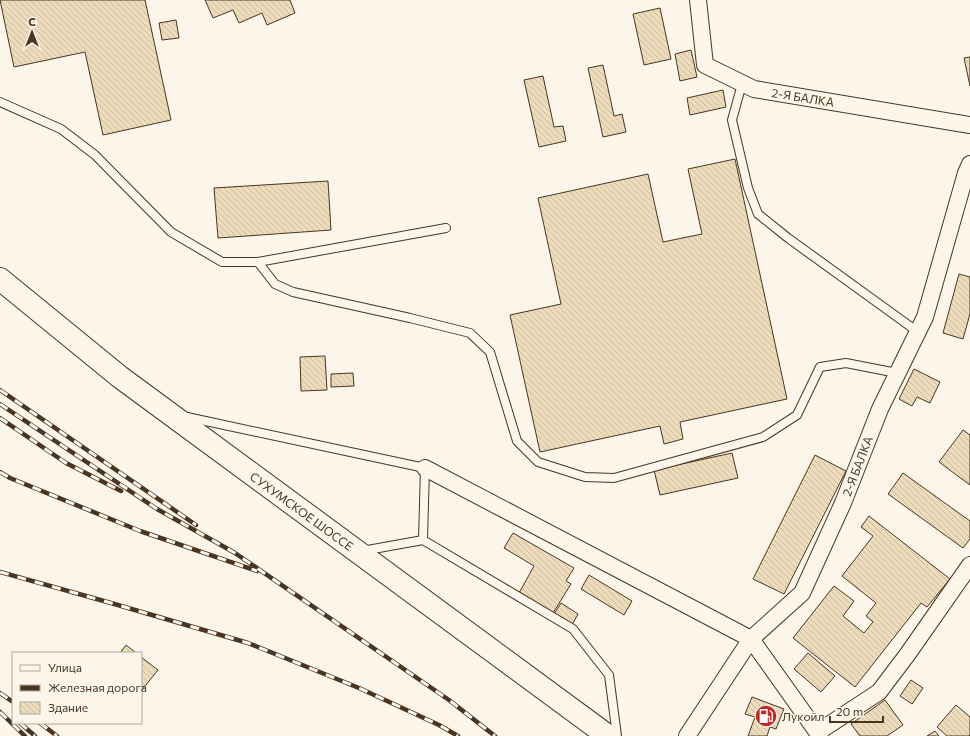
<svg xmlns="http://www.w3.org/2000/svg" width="970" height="736" viewBox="0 0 970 736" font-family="Commissioner,sans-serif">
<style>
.building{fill:url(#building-back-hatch);stroke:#4a3520}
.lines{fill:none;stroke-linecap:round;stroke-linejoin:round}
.lane-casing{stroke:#4a3520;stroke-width:10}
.street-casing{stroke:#4a3520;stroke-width:18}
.highway-casing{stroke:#4a3520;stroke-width:24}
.lane{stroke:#fbf6e9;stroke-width:8}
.street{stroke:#fbf6e9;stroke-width:16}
.highway{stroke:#fbf6e9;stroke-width:22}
.rail-casing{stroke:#4a3520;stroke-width:4.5}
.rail{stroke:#fbf6e9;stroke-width:3;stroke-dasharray:9;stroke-linecap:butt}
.labels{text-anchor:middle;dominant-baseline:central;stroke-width:3;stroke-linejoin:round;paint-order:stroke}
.street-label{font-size:12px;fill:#4a3520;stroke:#fbf6e9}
.poi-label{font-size:12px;fill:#4a3520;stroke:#fbf6e9;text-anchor:start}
</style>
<defs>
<pattern id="building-back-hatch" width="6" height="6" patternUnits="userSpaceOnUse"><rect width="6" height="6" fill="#ecdcbc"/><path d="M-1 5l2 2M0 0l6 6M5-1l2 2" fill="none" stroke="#ccbda1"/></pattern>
</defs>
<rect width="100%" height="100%" fill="#fbf6e9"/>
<g class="building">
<polygon points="0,0 145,0 171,120 103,135 85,52 14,67"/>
<polygon points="205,0 290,0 295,13 267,25 262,13 239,23 233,10 213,18"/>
<polygon points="660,8 671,59 644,65 633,14"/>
<polygon points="176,20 179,38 162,40 159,23"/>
<polygon points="691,50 697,77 680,81 675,54"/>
<polygon points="970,57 970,86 964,58"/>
<polygon points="603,65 614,116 622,114 626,132 603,137 588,68"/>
<polygon points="543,76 554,127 563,126 566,141 539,147 524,80"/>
<polygon points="723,90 726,107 690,115 687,98"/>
<polygon points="735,159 787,399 680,422 683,439 664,444 660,426 540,452 510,315 561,304 538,198 648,174 663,242 702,234 688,169"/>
<polygon points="328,181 331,230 218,238 214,188"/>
<polygon points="959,274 970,277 970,314 963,339 943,333"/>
<polygon points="325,356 327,390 301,391 300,357"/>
<polygon points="914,369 940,382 930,403 917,397 912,406 899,399"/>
<polygon points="353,373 354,386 331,387 331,374"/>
<polygon points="963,430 970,435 970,485 939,462"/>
<polygon points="732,453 738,478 660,495 654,470"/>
<polygon points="815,455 846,471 784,594 753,579"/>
<polygon points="903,473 970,521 970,539 963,548 888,494"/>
<polygon points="869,516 950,579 927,607 921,603 855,687 793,638 834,586 854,601 843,616 864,633 873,622 866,616 876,603 842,576 873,536 861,527"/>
<polygon points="513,533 574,568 566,581 571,584 553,613 519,593 534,566 504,548"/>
<polygon points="589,575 632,601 624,615 581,589"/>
<polygon points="561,603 578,614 572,625 554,614"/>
<polygon points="126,645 136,653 120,653"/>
<polygon points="808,653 835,676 821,692 794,669"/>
<polygon points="141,657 158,670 141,691"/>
<polygon points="911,680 923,688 912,704 900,696"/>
<polygon points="752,697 784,709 776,729 770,727 767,736 748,736 755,717 745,714"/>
<polygon points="885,700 903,725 887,736 860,736 851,724"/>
<polygon points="956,705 970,717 970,735 969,736 947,736 937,727"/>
<polygon points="935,731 939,736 927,736"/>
</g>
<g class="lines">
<g class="lane-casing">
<g id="lane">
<polyline points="742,84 732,120 748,188 758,214 788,238 918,332"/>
<polyline points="0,102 61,129 95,155 171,232 222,262 258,262 446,228"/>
<polyline points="258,262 275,284 293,292 410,318 470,333 490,352 517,441 538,462 585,477 614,478 763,437 797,415 820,367 846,363 897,373"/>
<polyline points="187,417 425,468 423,540"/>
<polyline points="362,551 423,540 573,629 609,675 617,736"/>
</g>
</g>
<g class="street-casing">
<g id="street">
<polyline points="698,0 705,65 754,89 970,125"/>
<polyline points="425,468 751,639 820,736"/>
<polyline points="818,732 879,692 907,655 970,565"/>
<polyline points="687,736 751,639 802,593 843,503 880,409 925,317 966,173 970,164"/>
</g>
</g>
<g class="highway-casing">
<polyline id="highway" points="0,279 120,377 608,736"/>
</g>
<use href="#lane" class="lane"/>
<use href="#street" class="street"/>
<use href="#highway" class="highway"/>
<g class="rail-casing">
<g id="rail">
<polyline points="0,390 196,525"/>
<polyline points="0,404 157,509 235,553 449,700 495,736"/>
<polyline points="0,418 66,463 121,491"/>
<polyline points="0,472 10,478 140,531 257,571"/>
<polyline points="0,572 111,603 248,643 359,688 439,725 458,736"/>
<polyline points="0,693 13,702"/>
<polyline points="0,712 25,736"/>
<polyline points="20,723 35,736"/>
<polyline points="40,723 57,736"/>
</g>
</g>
<use href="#rail" class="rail"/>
</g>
<defs>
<g id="fuel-disc" transform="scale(1.15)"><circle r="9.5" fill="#c62828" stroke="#fbf6e9"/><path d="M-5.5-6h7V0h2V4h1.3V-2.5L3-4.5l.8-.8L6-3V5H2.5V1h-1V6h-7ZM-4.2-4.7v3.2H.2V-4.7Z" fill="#fff"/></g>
</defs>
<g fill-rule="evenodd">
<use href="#fuel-disc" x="766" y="716"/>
</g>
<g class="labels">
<g class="street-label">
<text transform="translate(803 97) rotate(9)">2-Я БАЛКА</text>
<text transform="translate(857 466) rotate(-69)">2-Я БАЛКА</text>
<text transform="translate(302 511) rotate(36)">СУХУМСКОЕ ШОССЕ</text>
</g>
<g class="poi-label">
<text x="782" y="716">Лукойл</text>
</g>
</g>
<rect x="12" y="652" width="130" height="72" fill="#fbf6e9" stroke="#b4a999"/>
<rect x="20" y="665" width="20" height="6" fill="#fbf6e9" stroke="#b4a999"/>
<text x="48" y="672" font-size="12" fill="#4a3520">Улица</text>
<rect x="20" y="685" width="20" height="6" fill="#4a3520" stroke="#b4a999"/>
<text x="48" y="692" font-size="12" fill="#4a3520">Железная дорога</text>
<rect x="20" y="702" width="20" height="12" fill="url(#building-back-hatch)" stroke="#b4a999"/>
<text x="48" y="712" font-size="12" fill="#4a3520">Здание</text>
<g transform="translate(32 32)" stroke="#fbf6e9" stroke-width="3" paint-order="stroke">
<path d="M0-3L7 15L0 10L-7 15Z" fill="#4a3520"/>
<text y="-6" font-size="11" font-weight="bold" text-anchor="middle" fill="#4a3520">С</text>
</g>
<path d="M830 716v6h53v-6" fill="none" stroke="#4a3520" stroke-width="2"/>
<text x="836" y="716" font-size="12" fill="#4a3520" stroke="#fbf6e9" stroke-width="3" paint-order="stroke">20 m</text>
</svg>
